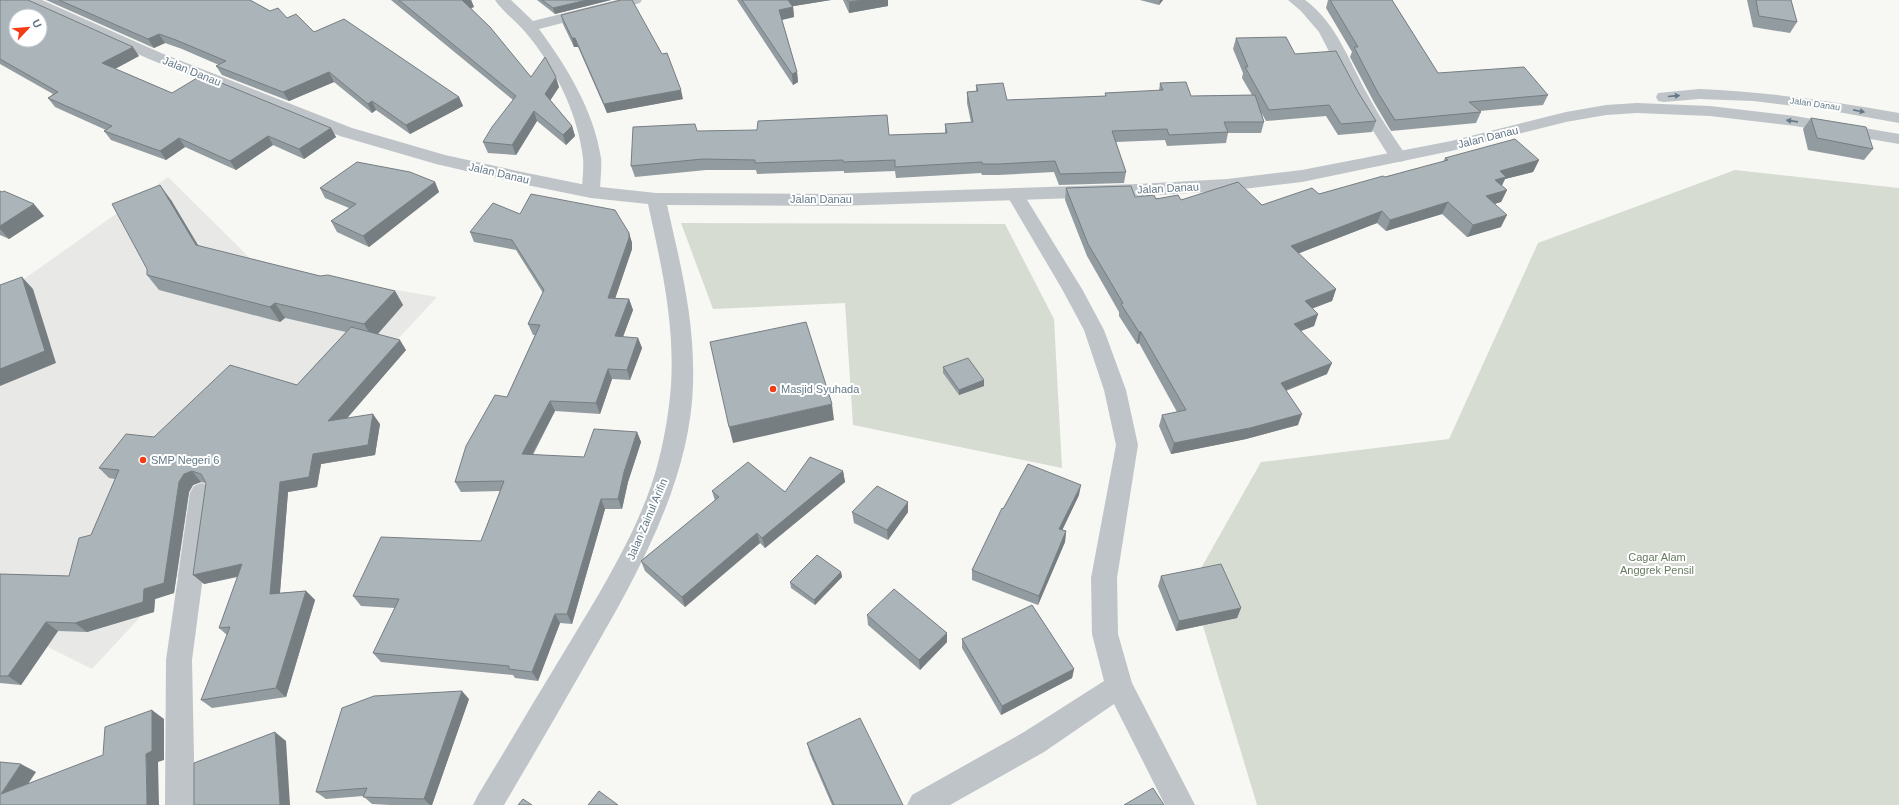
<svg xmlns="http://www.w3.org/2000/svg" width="1899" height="805" viewBox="0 0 1899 805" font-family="Helvetica,sans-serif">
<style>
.built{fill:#e8e9e7}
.green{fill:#d7dcd2}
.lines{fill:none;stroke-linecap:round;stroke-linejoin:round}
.minor{fill:#bfc4c8;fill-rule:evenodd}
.tertiary{fill:#bfc4c8;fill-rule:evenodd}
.wall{fill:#929b9f}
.shaded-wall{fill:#777e82}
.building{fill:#aab4b9;stroke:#777e82;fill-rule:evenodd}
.oneway{fill:#637987}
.poi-dot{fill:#f43c16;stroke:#fff;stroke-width:1.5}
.labels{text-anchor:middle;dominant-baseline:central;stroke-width:4;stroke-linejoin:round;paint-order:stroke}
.far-street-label{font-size:9px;fill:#637987;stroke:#fff}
.street-label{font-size:11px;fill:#637987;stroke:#fff}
.poi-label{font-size:11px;fill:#637987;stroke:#fff;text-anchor:start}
.park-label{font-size:11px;fill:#66795e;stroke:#fff}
</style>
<rect width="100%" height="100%" fill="#f7f7f3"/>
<polygon class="built" points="168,177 258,266 437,297 92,669 0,623 0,296"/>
<g class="green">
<polygon points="1735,170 1899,188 1899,805 1257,805 1191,586 1261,462 1449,439 1538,243"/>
<polygon points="681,223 1005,224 1054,319 1062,468 853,425 845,303 713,309"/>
</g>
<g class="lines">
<g class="minor">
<path d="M 495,0 L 511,0 L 533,21 L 617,0 L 642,0 L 640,3 L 539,29 C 567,67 594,111 601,158 C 602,169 600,181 600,192 L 597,196 L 591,198 L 585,196 L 582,192 C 582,181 584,169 583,158 C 578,114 555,67 526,33 C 517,22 503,12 495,0 Z"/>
<path d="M 1288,0 L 1305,0 C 1337,23 1350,64 1369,97 C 1380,118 1394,137 1407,157 L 1404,161 L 1398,162 L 1392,161 L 1355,102 L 1319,32 L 1301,11 Z"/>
<polygon points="1015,188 1021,190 1082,289 1104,330 1126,390 1138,445 1117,578 1118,634 1132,683 1195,805 1165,805 1114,704 1044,752 950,805 907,805 912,795 1024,732 1104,681 1092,634 1091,578 1116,445 1104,390 1084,330 1062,289 1006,194 1009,190"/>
<polygon points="202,483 210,486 214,493 192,660 195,805 165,805 166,660 190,493 194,486"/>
</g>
<g class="tertiary">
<path d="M 23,0 L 42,0 L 161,53 L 352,128 L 445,155 L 522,172 L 591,186 L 656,193 L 836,194 L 1137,184 L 1227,179 L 1302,170 L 1451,141 L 1566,112 L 1606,105 L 1637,103 L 1710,106 L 1795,116 L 1899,134 L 1899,144 L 1795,126 L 1710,116 L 1637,113 L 1606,115 L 1566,122 L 1451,151 L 1302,182 L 1227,191 L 1137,196 L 836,206 L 667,205 C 681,267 695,320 693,385 C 690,485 633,582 584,667 C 558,713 531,759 504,805 L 473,805 L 478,795 C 506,749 533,703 561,657 C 593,604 631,544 651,486 C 661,458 669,416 671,385 C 675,323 661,264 648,204 L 591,198 L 522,184 L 436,164 L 340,136 L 149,59 L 25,3 Z"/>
<path d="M 1699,89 C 1767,92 1832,101 1899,113 L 1899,123 L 1827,110 L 1753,101 L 1699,99 L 1664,102 L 1658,101 L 1656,97 L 1658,93 Z"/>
</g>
</g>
<g class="wall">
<polygon points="0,0 139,56 115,69 172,93 331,128 336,137 304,159 273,145 236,170 185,147 166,160 111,140 104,131 106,130 55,107 48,98 53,94 0,64"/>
<polygon points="46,0 250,0 270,11 287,18 314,32 459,97 463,106 410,134 376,110 372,113 334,82 289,101 222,75 216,66 219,65 182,49 165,43 154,48"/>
<polygon points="391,0 471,0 474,7 471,8 531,77 559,87 550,100 572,126 575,136 566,145 537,121 516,155 488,153 483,142 513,100"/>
<polygon points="537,0 611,0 555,14"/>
<polygon points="737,0 831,0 793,6 794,17 782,20 797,72 798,82 793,85"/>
<polygon points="843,0 888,0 888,6 849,13"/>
<polygon points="1140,0 1163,0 1159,5"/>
<polygon points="1328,0 1392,0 1438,73 1548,95 1543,105 1480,111 1481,112 1476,123 1391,131 1375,104 1350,57 1352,52 1326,8"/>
<polygon points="1747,0 1791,0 1797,22 1790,33 1753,27"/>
<polygon points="561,15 683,99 607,113 578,47 574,47 563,24"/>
<polygon points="1236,38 1295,54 1358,92 1376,121 1372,132 1338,135 1326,116 1266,121 1261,112 1264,122 1261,133 1228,133 1226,143 1167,146 1165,140 1116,142 1126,172 1124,183 1059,185 1054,172 998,175 982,175 981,173 896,178 895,171 844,173 844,171 757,174 756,170 706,170 635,177 631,166 697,131 889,135 945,133 945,124 971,122 967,103 967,92 976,91 976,85 1007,100 1105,96 1105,93 1159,91 1160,83 1191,96 1252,95 1242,78 1243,73 1233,49"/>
<polygon points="1811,118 1873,149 1864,160 1808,150 1803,129"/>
<polygon points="1445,158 1539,160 1533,172 1505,179 1502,186 1507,190 1501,202 1494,204 1501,227 1467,237 1442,214 1386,231 1377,223 1298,253 1336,289 1332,301 1312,308 1318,314 1314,326 1301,331 1327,374 1286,391 1298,425 1246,439 1171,454 1159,426 1162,415 1177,412 1139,343 1137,344 1119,316 1119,312 1087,256 1065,200 1066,188 1135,197 1262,205 1319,194 1385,177 1443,162"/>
<polygon points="435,182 439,192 369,247 337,232 331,221 349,208 325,198 320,188"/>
<polygon points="0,191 44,216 9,239 0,235"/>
<polygon points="171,200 198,246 320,276 395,291 403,305 378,334 406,350 347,418 380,424 375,455 321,464 317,487 288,492 280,593 306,591 315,600 286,697 212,708 201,700 227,635 219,628 238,577 204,584 206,483 201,482 193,485 189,492 174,593 155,599 154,612 87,632 58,631 21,685 0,683 0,574 69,576 91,535 115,479 109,478 99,468 154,437 297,385 346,332 285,318 280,322 159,290 147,275"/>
<polygon points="520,214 629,233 632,243 632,249 615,298 629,299 633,310 623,337 638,338 642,348 630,380 612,379 600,414 555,411 533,455 584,457 637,432 641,442 628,482 622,509 605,509 572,624 560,623 538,681 515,678 513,675 381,662 373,653 395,608 361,606 353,596 481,541 500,491 461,492 455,482 507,397 535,335 533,335 528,324 543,293 516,250 474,242 470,232"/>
<polygon points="943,367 984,380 984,386 959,395 943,373"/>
<polygon points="843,471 845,482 765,548 760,543 685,607 645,571 641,561 715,501 712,491 785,492"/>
<polygon points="1079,495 1062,530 1066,531 1065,542 1038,605 972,580 972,570 1003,509"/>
<polygon points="908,502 908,512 888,540 854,523 852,512"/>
<polygon points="841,572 842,577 815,605 791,588 790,582"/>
<polygon points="1161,576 1241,608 1237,618 1176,631 1158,586"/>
<polygon points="867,615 947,642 920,670 868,625"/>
<polygon points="962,639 1074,669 1072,678 1001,715 962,648"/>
<polygon points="469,699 432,805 390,805 372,804 363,796 326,799 316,792"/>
<polygon points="807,743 903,805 832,805 810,754"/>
</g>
<g class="shaded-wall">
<polygon points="462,0 471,0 474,7 466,10"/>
<polygon points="587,0 611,0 555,14 553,8"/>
<polygon points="787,0 831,0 788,7"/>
<polygon points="863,0 888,0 888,6 849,13 849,2"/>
<polygon points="1160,0 1163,0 1159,5"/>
<polygon points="793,7 794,17 781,20 779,10"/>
<polygon points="159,34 165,43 154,48 148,39"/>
<polygon points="572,38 575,38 578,47 574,47"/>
<polygon points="133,47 139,56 109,72 102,63"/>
<polygon points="329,72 334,82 289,101 283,92"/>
<polygon points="797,72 798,82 793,85 792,74"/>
<polygon points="556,77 559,87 548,104 545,94"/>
<polygon points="681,90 683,99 607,113 604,104"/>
<polygon points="459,97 463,106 410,134 406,125"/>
<polygon points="372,101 376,110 372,113 368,104"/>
<polygon points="534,111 537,121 516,155 512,145"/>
<polygon points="572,126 575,136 566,145 563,135"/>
<polygon points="331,128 336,137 304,159 299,149"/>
<polygon points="268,136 273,145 236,170 230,161"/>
<polygon points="179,138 185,147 166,160 160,151"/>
<polygon points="1539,160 1533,172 1505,179 1500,188 1489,192 1500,171"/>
<polygon points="435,182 439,192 369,247 363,236"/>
<polygon points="160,185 171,200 207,260 196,245"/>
<polygon points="1507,190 1501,202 1480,208 1486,196"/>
<polygon points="1448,202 1442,214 1386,231 1390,220"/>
<polygon points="34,204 44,216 9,239 0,229 0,226"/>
<polygon points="1382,211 1377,223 1287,258 1291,246"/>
<polygon points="1507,215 1501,227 1467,237 1473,225"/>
<polygon points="629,233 632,243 632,249 612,308 608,298"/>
<polygon points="22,277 33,289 56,363 0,386 0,369"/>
<polygon points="1336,289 1332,301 1301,313 1305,301"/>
<polygon points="395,291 403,305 373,339 364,324"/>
<polygon points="629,299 633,310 619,347 615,336"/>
<polygon points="275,303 285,318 280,322 270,307"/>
<polygon points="1318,314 1314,326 1290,335 1294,324"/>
<polygon points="1139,332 1141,332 1139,343 1137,344"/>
<polygon points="638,338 642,348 630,380 627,370"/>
<polygon points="400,340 406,350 336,431 328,421"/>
<polygon points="1332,363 1327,374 1276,394 1281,383"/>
<polygon points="608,369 612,379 600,414 596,403"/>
<polygon points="984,380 984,386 959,395 959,390"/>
<polygon points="550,401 555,411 527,464 522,454"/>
<polygon points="832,404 834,420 733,443 729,427"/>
<polygon points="373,414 380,424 375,455 321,464 317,487 288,492 279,604 270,594 280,482 313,454"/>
<polygon points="1302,414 1298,425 1246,439 1171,454 1174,443"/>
<polygon points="637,432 641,442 628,482 622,509 618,499 624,472"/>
<polygon points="192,471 201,482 193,485 189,492 174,593 155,599 154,612 87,632 75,623 144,589 179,482 184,474"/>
<polygon points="843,471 845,482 765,548 762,538"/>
<polygon points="1081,485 1079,495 1058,539 1059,529"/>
<polygon points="601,499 605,509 572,624 567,614"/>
<polygon points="908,502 908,512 888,540 887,530"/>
<polygon points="1066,531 1065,542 1038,605 1039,596"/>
<polygon points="757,533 760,543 685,607 682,597"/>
<polygon points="242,564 252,573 204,584 193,575"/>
<polygon points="841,572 842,577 815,605 814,600"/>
<polygon points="306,591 315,600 286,697 276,688"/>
<polygon points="1241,608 1237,618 1176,631 1179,621"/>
<polygon points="555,614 560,623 538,681 532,672"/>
<polygon points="46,622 58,631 21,685 8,676"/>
<polygon points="947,633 947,642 920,670 919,660"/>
<polygon points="1074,669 1072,678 1001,715 1002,706"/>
<polygon points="462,691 469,699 432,805 430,805 424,799"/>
<polygon points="152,710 164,719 164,760 158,762 159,805 147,805 146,754"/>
<polygon points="275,732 286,741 290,805 280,805"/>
<polygon points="21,764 36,772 16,802 1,794"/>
</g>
<g class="building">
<path d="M 0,0 L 28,0 L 133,47 L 102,63 L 172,93 L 202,75 L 331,128 L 299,149 L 268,136 L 230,161 L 179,138 L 160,151 L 104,131 L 112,126 L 48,98 L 58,92 L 0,59 ZM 16,16 L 40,16 L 40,40 L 16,40 Z"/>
<polygon points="59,0 250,0 270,11 278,8 287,18 296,14 314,32 344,19 459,97 406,125 372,101 368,104 329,72 283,92 216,66 226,61 176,40 159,34 148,39"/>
<polygon points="399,0 463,0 462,0 490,27 531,77 545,57 556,77 545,94 572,126 563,135 534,111 512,145 483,142 492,127 516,96"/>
<polygon points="542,0 587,0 553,8"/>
<polygon points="621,0 632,0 662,54 667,53 681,90 604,104 575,38 572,38 561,15"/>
<polygon points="742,0 788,0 793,7 779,10 797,72 792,74"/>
<polygon points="847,0 863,0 849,2"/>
<polygon points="1330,0 1392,0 1438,73 1524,67 1548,95 1469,102 1481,112 1395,120 1378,93 1354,47 1358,47"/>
<polygon points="1756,0 1791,0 1797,22 1759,16"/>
<polygon points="1286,37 1295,54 1336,51 1358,92 1376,121 1341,124 1329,105 1269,110 1245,67 1248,67 1236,38"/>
<polygon points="1186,82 1191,96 1255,95 1264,122 1224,122 1228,132 1169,135 1167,129 1112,131 1126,172 1060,174 1055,161 999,164 982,164 982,162 895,167 895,160 843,162 843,160 755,163 755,160 703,159 631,166 633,127 695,124 697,131 757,130 758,121 887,115 889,135 947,133 945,124 973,122 967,92 978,91 976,85 1003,83 1007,100 1106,96 1105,93 1163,90 1160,83"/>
<polygon points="1811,118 1866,127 1873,149 1817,138"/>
<polygon points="1515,139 1539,160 1500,171 1506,177 1495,180 1507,190 1486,196 1507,215 1473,225 1448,202 1390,220 1382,211 1291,246 1336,289 1305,301 1318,314 1294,324 1332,363 1281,383 1302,414 1250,428 1174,443 1162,415 1186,410 1141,332 1139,332 1121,304 1123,303 1088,244 1066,188 1131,186 1135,197 1154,195 1156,199 1178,195 1181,200 1238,182 1262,205 1312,188 1319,194 1383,176 1385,177 1448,160 1445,158"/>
<polygon points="357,162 410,172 435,182 363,236 331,221 356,204 320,188"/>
<polygon points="160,185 196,245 320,276 328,275 395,291 364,324 275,303 270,307 147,275 147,269 112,204"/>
<polygon points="0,191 2,192 4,191 34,204 0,226"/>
<polygon points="531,194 615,210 629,233 629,238 608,298 629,299 615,336 638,338 627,370 608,369 596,403 550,401 522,454 584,457 594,429 637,432 624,472 618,499 601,499 567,614 555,614 532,672 509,669 509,666 373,653 399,599 353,596 381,537 481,541 504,481 455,482 466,446 495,395 507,397 540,325 528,324 544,290 512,240 470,232 493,203 520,214"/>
<polygon points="22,277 45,351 0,369 0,285"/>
<polygon points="806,322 832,404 729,427 710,342"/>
<polygon points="351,327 400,340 328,421 373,414 368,445 313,454 309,477 280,482 270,594 306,591 276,688 201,700 230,627 219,628 242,564 193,575 206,483 201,474 192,471 184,474 179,482 164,583 144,589 143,602 75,623 46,622 8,676 0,676 0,574 69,576 79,538 91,535 119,470 99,468 126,434 154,437 230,365 297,385"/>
<polygon points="968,358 984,380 959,390 943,367"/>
<polygon points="810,457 843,471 762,538 757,533 682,597 641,561 719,497 712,491 748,462 785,492"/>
<polygon points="1028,464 1081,485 1059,529 1066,531 1039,596 972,570 1002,508 1003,509"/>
<polygon points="877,486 908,502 887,530 852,512"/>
<polygon points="817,555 841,572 814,600 790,582"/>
<polygon points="1221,564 1241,608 1179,621 1161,576"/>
<polygon points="894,589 947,633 919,660 867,615"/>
<polygon points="1032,605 1074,669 1002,706 962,639"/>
<polygon points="462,691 424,799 363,797 367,788 316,792 342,708 374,696"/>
<polygon points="152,710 152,751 146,754 147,805 0,805 0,762 21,764 1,794 103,755 105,727"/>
<polygon points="860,718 903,805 834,805 807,743"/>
<polygon points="275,732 280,805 194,805 194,763"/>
<polygon points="1153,788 1164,805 1124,805"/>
<polygon points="599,791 618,805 588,805"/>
<polygon points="523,799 532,805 518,805"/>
</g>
<defs><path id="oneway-solid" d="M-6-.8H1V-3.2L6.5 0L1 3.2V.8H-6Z"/></defs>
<g class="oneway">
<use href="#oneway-solid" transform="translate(1674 96) rotate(-5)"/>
<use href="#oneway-solid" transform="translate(1859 111) rotate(11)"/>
<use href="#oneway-solid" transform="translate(1792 121) rotate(-172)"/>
</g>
<g class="poi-dot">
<circle cx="773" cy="389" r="4"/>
<circle cx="143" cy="460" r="4"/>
</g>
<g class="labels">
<g class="far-street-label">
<text transform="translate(1815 104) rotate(8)">Jalan Danau</text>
</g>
<g class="street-label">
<text transform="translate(192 71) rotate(22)">Jalan Danau</text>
<text transform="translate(1488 137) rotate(-14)">Jalan Danau</text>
<text transform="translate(499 173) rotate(13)">Jalan Danau</text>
<text transform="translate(1168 188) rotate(-3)">Jalan Danau</text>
<text x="821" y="199">Jalan Danau</text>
<text transform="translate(647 519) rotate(-67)">Jalan Zainul Arifin</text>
</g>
<g class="poi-label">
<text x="781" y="389">Masjid Syuhada</text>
<text x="151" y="460">SMP Negeri 6</text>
</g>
<g class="park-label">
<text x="1657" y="557">Cagar Alam<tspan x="1657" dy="13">Anggrek Pensil</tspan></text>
</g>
</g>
<g transform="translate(28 28) rotate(64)"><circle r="19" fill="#ffffff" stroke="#c1c9cf"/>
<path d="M0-3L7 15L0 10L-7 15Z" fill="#f43c16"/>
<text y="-6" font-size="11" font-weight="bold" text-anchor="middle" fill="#637987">U</text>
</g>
</svg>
